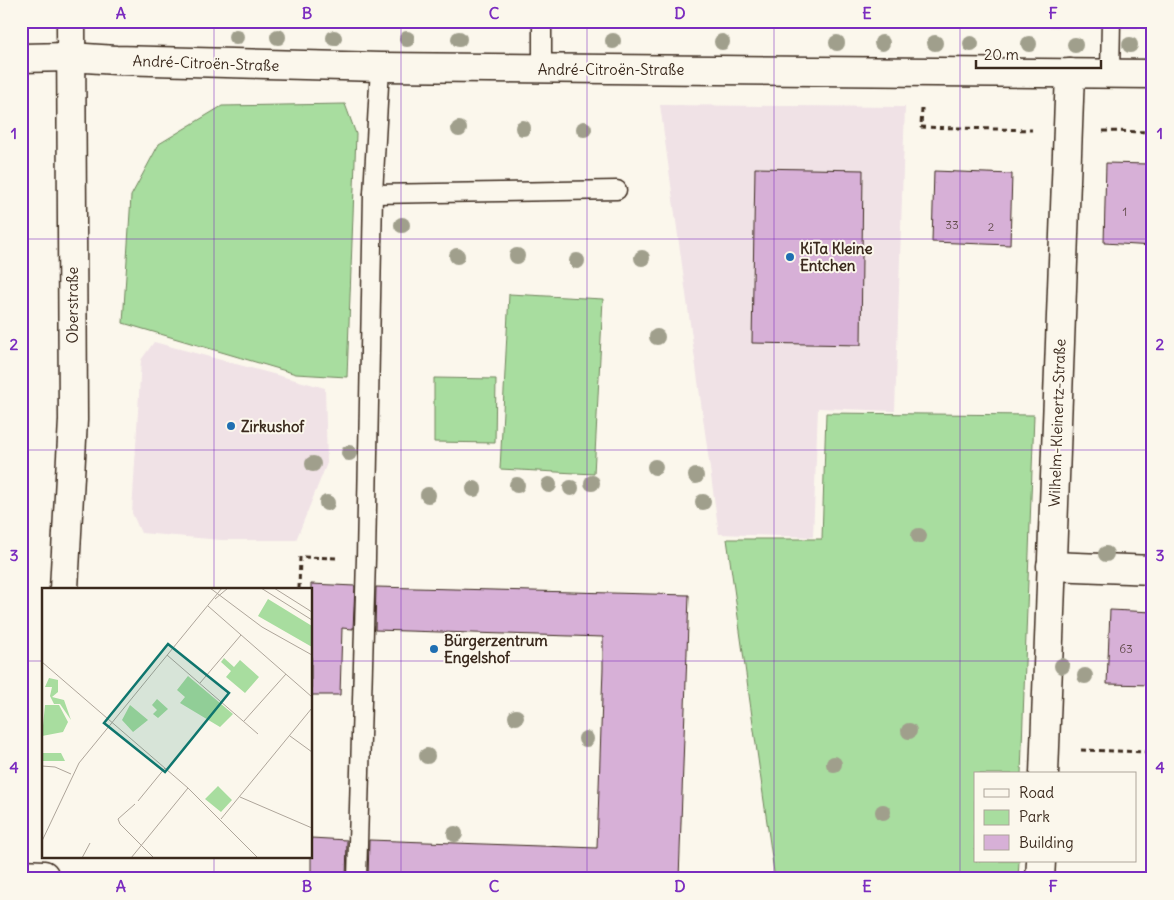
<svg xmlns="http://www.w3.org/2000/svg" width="1174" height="900" viewBox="0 0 1174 900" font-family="Delius,sans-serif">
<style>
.built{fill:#f0e2e6}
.green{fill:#a8dd9f;stroke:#72845e}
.building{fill:#d7b0d7;stroke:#3b2a1e}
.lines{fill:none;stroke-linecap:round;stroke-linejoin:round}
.lane-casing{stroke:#3b2a1e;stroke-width:21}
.street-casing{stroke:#3b2a1e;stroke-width:31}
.path{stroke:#3b2a1e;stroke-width:3;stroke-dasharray:5 4;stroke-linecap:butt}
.lane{stroke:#fbf7ec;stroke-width:18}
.street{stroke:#fbf7ec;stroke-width:28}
.tree{fill:#a09f8c}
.grid{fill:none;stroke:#7b2cbf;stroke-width:1;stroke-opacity:0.55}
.poi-dot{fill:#1f6fb2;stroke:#fbf7ec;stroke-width:2}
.labels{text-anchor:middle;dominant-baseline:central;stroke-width:4;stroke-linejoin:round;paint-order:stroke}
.number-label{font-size:12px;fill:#624c4c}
.street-label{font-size:15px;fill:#3b2a1e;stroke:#fbf7ec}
.poi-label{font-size:15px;font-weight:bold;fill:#3b2a1e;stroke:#fbf7ec;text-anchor:start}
.inset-road{fill:none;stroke:#aea59a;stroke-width:1}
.view{fill:#0f766e;fill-opacity:0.15;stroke:#0f766e;stroke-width:2.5}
.inset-edge{fill:none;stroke:#3b2a1e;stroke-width:2.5}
.neatline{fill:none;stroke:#7b2cbf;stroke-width:2}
.grid-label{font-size:16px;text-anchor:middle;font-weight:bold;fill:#7b2cbf}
</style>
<rect width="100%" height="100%" fill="#fbf7ec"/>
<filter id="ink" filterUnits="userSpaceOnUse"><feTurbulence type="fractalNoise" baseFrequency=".02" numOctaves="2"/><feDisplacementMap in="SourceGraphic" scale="10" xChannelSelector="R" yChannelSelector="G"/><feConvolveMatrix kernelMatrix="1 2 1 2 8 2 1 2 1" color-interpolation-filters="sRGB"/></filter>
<g filter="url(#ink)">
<g class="built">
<polygon points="678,21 1153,21 1153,29"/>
<polygon points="660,105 905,107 895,411 818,408 813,537 719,534"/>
<polygon points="154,342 325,388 327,463 296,540 221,540 141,533 132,513 141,360"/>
</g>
<g class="green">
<polygon points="345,104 356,134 347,377 296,374 123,323 131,196 159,144 222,106"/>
<polygon points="509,294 603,299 594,474 500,469"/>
<polygon points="434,378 496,379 495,443 434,442"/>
<polygon points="826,413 1034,415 1021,774 975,774 975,861 1019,861 1018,879 775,879 727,539 822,539"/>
</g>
<g class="building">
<polygon points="1106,163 1148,164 1147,179 1153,180 1153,246 1104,243"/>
<polygon points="755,168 863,170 861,345 752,343"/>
<polygon points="934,171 1012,174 1010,245 932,242"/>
<polygon points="311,584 355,586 353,629 342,628 340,695 311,695"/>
<polygon points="376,587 689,595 679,879 368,879 369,840 597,848 603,668 603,637 375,630"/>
<polygon points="1110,610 1153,612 1153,685 1107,684"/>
<polygon points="311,838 347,840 346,879 311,879"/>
</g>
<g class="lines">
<g class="lane-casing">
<g id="lane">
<polyline points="542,21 542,68"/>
<polyline points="1110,74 1111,21"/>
<polyline points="373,194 617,190"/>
<polyline points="357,879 366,558 373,194 380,67"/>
</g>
</g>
<g class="street-casing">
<g id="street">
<polyline points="21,58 70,57 116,60 380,67 1153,74"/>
<polyline points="1051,566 1153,570"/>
<polyline points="64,589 73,420 71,21"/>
<polyline points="1044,774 1070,73"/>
<polyline points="21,874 44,875"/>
<polyline points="1040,879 1041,861"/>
</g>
</g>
<g class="path">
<polyline points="922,109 921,127 1032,130"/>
<polyline points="1103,131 1153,132"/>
<polyline points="299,589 300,557 336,558"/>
<polyline points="1081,750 1153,752"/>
</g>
<use href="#lane" class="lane"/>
<use href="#street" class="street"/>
</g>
<g class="tree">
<circle cx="236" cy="37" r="8"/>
<circle cx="278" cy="37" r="8"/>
<circle cx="334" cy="38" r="8"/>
<circle cx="407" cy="39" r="8"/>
<circle cx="459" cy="39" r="8"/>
<circle cx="613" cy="41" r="8"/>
<circle cx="722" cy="42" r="8"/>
<circle cx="837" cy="43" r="8"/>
<circle cx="882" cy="43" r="8"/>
<circle cx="935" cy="43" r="8"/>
<circle cx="971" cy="44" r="8"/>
<circle cx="1029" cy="44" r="8"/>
<circle cx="1075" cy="45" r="8"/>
<circle cx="1130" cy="45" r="8"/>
<circle cx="523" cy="128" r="8"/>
<circle cx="459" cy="129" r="8"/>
<circle cx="584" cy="129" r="8"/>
<circle cx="402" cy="225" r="8"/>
<circle cx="457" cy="256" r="8"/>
<circle cx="517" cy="256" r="8"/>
<circle cx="642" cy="258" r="8"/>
<circle cx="577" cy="261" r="8"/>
<circle cx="657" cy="337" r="8"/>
<circle cx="349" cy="453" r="8"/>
<circle cx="313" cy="464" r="8"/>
<circle cx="655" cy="467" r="8"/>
<circle cx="696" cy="476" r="8"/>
<circle cx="592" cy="483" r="8"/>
<circle cx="517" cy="485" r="8"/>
<circle cx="549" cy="485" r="8"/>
<circle cx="571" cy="488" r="8"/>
<circle cx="474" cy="489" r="8"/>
<circle cx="428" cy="495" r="8"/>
<circle cx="703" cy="502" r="8"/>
<circle cx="327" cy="503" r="8"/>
<circle cx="919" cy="536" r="8"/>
<circle cx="1106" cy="554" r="8"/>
<circle cx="1062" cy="666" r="8"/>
<circle cx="1085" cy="676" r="8"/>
<circle cx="516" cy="717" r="8"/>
<circle cx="909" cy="731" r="8"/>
<circle cx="586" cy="739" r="8"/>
<circle cx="427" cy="756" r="8"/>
<circle cx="834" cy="764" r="8"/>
<circle cx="883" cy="812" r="8"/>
<circle cx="455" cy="834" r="8"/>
</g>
</g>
<path class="grid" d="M 214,21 L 214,589M 401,21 L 401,879M 587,21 L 587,879M 774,21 L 774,879M 960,21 L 960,879M 21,239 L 1153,239M 21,450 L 1153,450M 21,661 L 44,661M 311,661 L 1153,661M 214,856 L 214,879"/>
<g class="poi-dot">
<circle cx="790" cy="257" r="5"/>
<circle cx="231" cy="426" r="5"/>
<circle cx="434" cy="649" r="5"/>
</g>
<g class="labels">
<g class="number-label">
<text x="1125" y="211">1</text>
<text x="952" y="224">33</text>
<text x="991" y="226">2</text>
<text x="1126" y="648">63</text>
</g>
<g class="street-label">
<text transform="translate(206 63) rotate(2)">André-Citroën-Straße</text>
<text x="611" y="69">André-Citroën-Straße</text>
<text transform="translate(72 305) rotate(-90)">Oberstraße</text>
<text transform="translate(1057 423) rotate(-88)">Wilhelm-Kleinertz-Straße</text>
</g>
<g class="poi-label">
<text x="800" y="248">KiTa Kleine<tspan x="800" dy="17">Entchen</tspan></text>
<text x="241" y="426">Zirkushof</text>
<text x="444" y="640">Bürgerzentrum<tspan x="444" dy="17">Engelshof</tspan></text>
</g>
</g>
<g transform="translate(42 588)">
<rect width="270" height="270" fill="#fbf7ec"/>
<path d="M 226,11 L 270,38 L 270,59 L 216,28 ZM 182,70 L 192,79 L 198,72 L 217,89 L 203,105 L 184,89 L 189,83 L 179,74 ZM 146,88 L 191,126 L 178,139 L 138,115 L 143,109 L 135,102 ZM 7,90 L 16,92 L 16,104 L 10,109 L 22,112 L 29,132 L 18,116 L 12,116 L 8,108 L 10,99 L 3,99 ZM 115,111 L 126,121 L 116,130 L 111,126 L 115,122 L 110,117 ZM 3,117 L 17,117 L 26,134 L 21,144 L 0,148 ZM 88,117 L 106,132 L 91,144 L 80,132 ZM 0,165 L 19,165 L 23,173 L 0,173 ZM 176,198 L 190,212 L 179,224 L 163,211 Z" fill="#a8dd9f"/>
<path class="inset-road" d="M 168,0 L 220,39 L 270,67M 219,0 L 270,32M 232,0 L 270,24M 173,11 L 186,0M 166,18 L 270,109M 125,67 L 216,146M 0,74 L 146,200 L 216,270M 158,95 L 199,47M 202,133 L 244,86M 248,148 L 270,164M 0,178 L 13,179 L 29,186M 198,209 L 270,240M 96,213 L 123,180M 93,216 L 76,231 L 78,236 L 112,270M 179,231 L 270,120M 0,253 L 37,175 L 180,0M 40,270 L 48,255M 89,270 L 146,200"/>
<path class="view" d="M 126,56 L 187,105 L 123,184 L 62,135 Z"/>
<rect width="270" height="270" class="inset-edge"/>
</g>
<rect width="1174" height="900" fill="none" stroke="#fbf7ec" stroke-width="55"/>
<rect x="974" y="772" width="162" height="90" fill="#fbf7ec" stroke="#aea59a"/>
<rect x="984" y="789" width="25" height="8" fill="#fbf7ec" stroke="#aea59a"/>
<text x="1019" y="798" font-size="15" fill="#3b2a1e">Road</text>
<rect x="984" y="810" width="25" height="15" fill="#a8dd9f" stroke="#aea59a"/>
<text x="1019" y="822" font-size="15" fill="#3b2a1e">Park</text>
<rect x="984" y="835" width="25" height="15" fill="#d7b0d7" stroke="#aea59a"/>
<text x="1019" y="848" font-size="15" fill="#3b2a1e">Building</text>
<path d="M976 60v8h125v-8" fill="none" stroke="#3b2a1e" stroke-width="2.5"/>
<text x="984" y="60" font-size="15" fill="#3b2a1e" stroke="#fbf7ec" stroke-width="4" paint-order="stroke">20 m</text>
<rect x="28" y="28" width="1118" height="844" class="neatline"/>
<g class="grid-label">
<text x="121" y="19">A</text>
<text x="307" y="19">B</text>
<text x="494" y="19">C</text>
<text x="680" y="19">D</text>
<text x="867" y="19">E</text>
<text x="1053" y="19">F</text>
<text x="14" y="139">1</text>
<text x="1160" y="139">1</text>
<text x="14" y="350">2</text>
<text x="1160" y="350">2</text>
<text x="14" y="561">3</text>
<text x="1160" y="561">3</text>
<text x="14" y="773">4</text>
<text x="1160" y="773">4</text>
<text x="121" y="892">A</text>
<text x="307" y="892">B</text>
<text x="494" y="892">C</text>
<text x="680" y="892">D</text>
<text x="867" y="892">E</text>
<text x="1053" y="892">F</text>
</g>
</svg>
